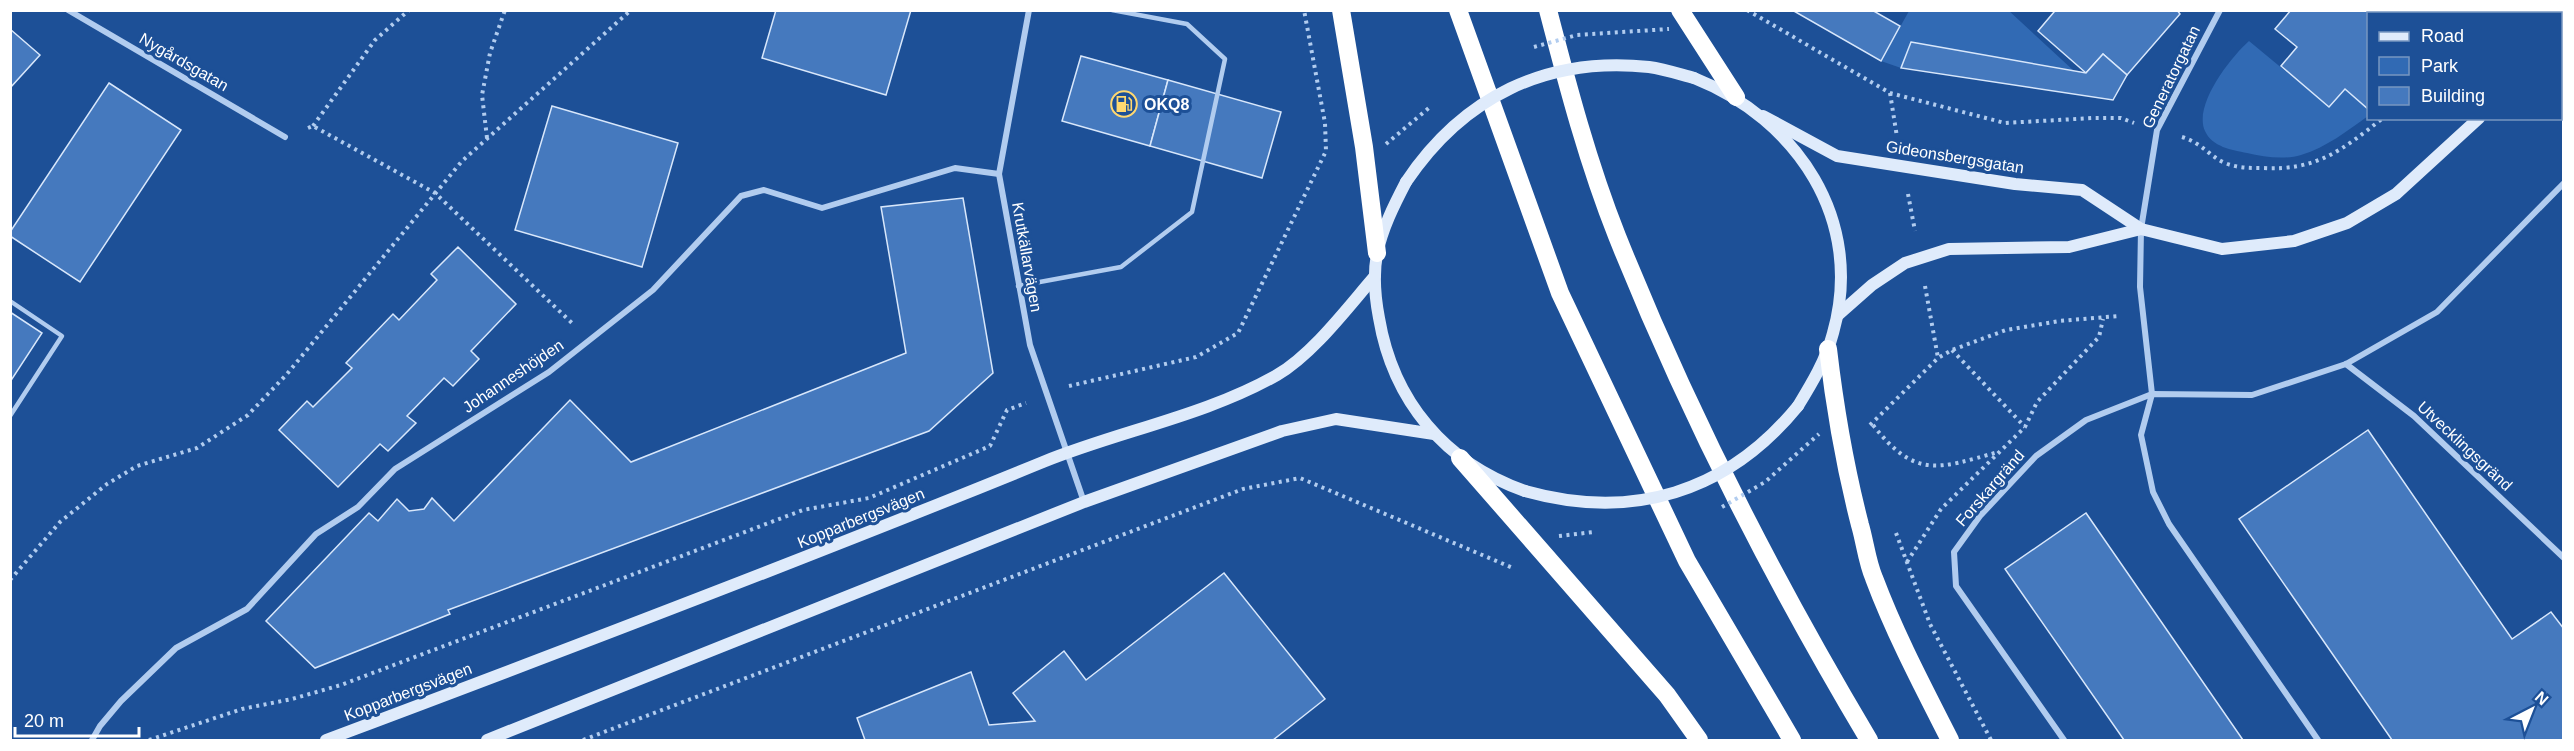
<svg xmlns="http://www.w3.org/2000/svg" width="2574" height="751" viewBox="0 0 2574 751" font-family="Helvetica,sans-serif">
<style>
.green{fill:#316ab4}
.building{fill:#4579be;stroke:#d8e7fb;stroke-width:1.5}
.lines{fill:none;stroke-linecap:round;stroke-linejoin:round}
.path{stroke:#b1ccef;stroke-width:4;stroke-dasharray:3 4.5;stroke-linecap:butt}
.lane{stroke:#b1ccef;stroke-width:4.5}
.street{stroke:#b1ccef;stroke-width:6}
.secondary{stroke:#dfebfb;stroke-width:12}
.highway{stroke:#fff;stroke-width:18}
.path-bridge{stroke:#b1ccef;stroke-width:4;stroke-dasharray:3 4.5;stroke-linecap:butt}
.secondary-bridge{stroke:#dfebfb;stroke-width:12}
.labels{text-anchor:middle;dominant-baseline:central;stroke-width:6;stroke-linejoin:round;paint-order:stroke}
.street-label{font-size:16px;fill:#fff;stroke:#1d5097}
.poi-label{font-size:16px;font-weight:bold;fill:#fff;stroke:#1d5097;text-anchor:start}
</style>
<rect width="100%" height="100%" fill="#1d5097"/>
<g class="green">
<polygon points="2008,10 2074,71 1911,42 1901,68 1881,61 1909,11"/>
<path d="M 2249,41 L 2329,107 L 2345,89 L 2368,109 L 2368,116 C 2347,131 2327,147 2301,155 C 2284,160 2264,157 2247,153 C 2232,150 2212,147 2205,131 C 2193,105 2231,57 2249,41 Z"/>
</g>
<g class="building">
<polygon points="776,10 911,10 886,95 762,58"/>
<polygon points="1792,10 1872,10 1900,26 1881,61"/>
<polygon points="2052,10 2177,10 2180,14 2127,75 2103,54 2086,73 2038,31 2054,12"/>
<polygon points="2291,10 2411,12 2368,14 2368,109 2345,89 2329,107 2281,66 2297,47 2275,29"/>
<polygon points="10,29 40,55 10,88"/>
<polygon points="1911,42 2086,73 2103,54 2127,75 2113,100 1901,68"/>
<polygon points="1081,56 1168,80 1150,146 1062,121"/>
<polygon points="1168,80 1281,112 1262,178 1150,146"/>
<polygon points="109,83 181,130 80,282 10,236 10,232"/>
<polygon points="552,106 678,143 642,267 515,230"/>
<polygon points="963,198 993,373 929,431 448,610 450,614 315,668 266,621 369,513 378,521 397,499 409,511 424,509 432,498 454,521 570,400 631,462 906,353 881,207"/>
<polygon points="458,247 516,304 471,351 479,359 453,386 444,378 407,416 416,423 388,451 380,444 338,487 279,430 307,401 313,407 352,368 346,363 393,314 399,320 437,280 431,274"/>
<polygon points="10,312 42,333 10,382"/>
<polygon points="2368,430 2512,639 2551,612 2564,629 2564,740 2392,740 2239,519"/>
<polygon points="2086,513 2243,740 2124,740 2005,569"/>
<polygon points="1224,573 1325,699 1273,740 865,740 857,718 971,672 989,725 1035,721 1013,693 1064,651 1086,680"/>
</g>
<g class="lines">
<g class="path">
<polyline points="1747,10 1890,93 2005,123 2093,118 2121,118 2134,123"/>
<polyline points="1890,93 1897,137"/>
<polyline points="313,126 375,40 409,10"/>
<polyline points="308,128 313,126 435,193 573,324"/>
<path d="M 2182,137 C 2202,143 2209,156 2225,163 C 2237,168 2249,168 2262,168 C 2317,171 2342,150 2383,118"/>
<polyline points="487,138 482,95 490,53 505,10"/>
<polyline points="1908,194 1915,231"/>
<polyline points="1925,286 1938,358"/>
<polyline points="1952,350 2025,427"/>
<polyline points="1069,386 1196,357 1238,333 1326,151 1325,123 1304,10"/>
<polyline points="1870,425 1938,358 1952,350 2006,330 2059,321 2119,316"/>
<path d="M 1873,425 C 1915,479 1938,469 1998,452"/>
<polyline points="1896,533 1930,624 1991,740"/>
<polyline points="1907,562 1941,509 2025,427 2037,402 2099,337 2103,319"/>
<polyline points="10,580 60,522 107,484 137,466 197,448 248,415 287,374 462,161 631,10"/>
<polyline points="149,740 242,709 292,699 341,685 803,510 869,498 990,446 1007,410 1026,403"/>
<polyline points="583,740 1243,489 1300,478 1513,568"/>
</g>
<g class="lane">
<polyline points="2515,10 2518,14"/>
<polyline points="1018,286 1121,267 1192,212 1225,59 1187,24 1112,10"/>
<polyline points="10,301 62,336 10,416"/>
</g>
<g class="street">
<polyline points="68,10 285,137"/>
<polyline points="1029,10 999,174 1030,345 1084,502"/>
<polyline points="2220,10 2157,130 2141,229 2140,287 2152,394 2141,435 2153,492 2169,524 2318,740"/>
<polyline points="2346,364 2414,416 2564,558"/>
<polyline points="92,740 100,726 121,701 176,648 247,609 316,534 358,507 395,469 549,372 653,290 741,196 764,190 822,208 955,168 999,174"/>
<polyline points="2064,740 1956,586 1954,552 1980,516 2036,456 2086,420 2152,394 2252,395 2346,364 2437,312 2564,183"/>
</g>
<g class="secondary">
<polyline points="2560,39 2564,36"/>
<path d="M 1694,78 C 1797,119 1865,220 1833,333 C 1826,360 1812,383 1798,406"/>
<polyline points="1763,116 1837,156 2015,184 2082,190 2141,229 2222,249 2294,241 2347,223 2396,194 2479,118"/>
<path d="M 1406,182 C 1394,205 1382,229 1377,254 C 1373,275 1375,297 1379,318 C 1393,401 1445,463 1525,491"/>
<polyline points="1838,315 1872,285 1905,263 1949,249 2069,247 2141,229"/>
<path d="M 326,740 C 566,650 805,559 1043,462 C 1119,431 1205,416 1277,375 C 1313,354 1348,307 1375,276"/>
<polyline points="487,740 1084,502 1282,431 1336,419 1434,434"/>
</g>
<g class="highway">
<polyline points="1341,10 1364,147 1377,253"/>
<polyline points="1458,10 1560,293 1687,561 1792,740"/>
<path d="M 1548,10 C 1568,87 1588,163 1617,236 C 1687,411 1773,579 1869,740"/>
<polyline points="1680,10 1736,97"/>
<path d="M 1828,349 C 1835,409 1845,467 1860,525 C 1865,542 1867,562 1874,578 C 1895,634 1923,687 1950,740"/>
<polyline points="1460,458 1667,695 1699,740"/>
</g>
<g class="path-bridge">
<polyline points="1534,47 1577,35 1669,29"/>
<polyline points="1386,144 1430,107"/>
<polyline points="1722,507 1765,482 1819,434"/>
<polyline points="1559,536 1594,532"/>
</g>
<g class="secondary-bridge">
<path d="M 1406,182 C 1463,97 1546,56 1649,67 C 1664,69 1679,74 1694,78"/>
<path d="M 1525,491 C 1632,521 1727,493 1798,406"/>
</g>
</g>
<defs>
<g id="fuel-ring" transform="scale(1.35)"><circle r="9.5" fill="#1d5097" stroke="#ffd870" stroke-width="1.5"/><path d="M-5.5-6h7V0h2V4h1.3V-2.5L3-4.5l.8-.8L6-3V5H2.5V1h-1V6h-7ZM-4.2-4.7v3.2H.2V-4.7Z" fill="#ffd870"/></g>
</defs>
<g fill-rule="evenodd">
<use href="#fuel-ring" x="1124" y="104"/>
</g>
<g class="labels">
<g class="street-label">
<text transform="translate(184 62) rotate(30)">Nygårdsgatan</text>
<text transform="translate(2171 77) rotate(-64)">Generatorgatan</text>
<text transform="translate(1955 157) rotate(9)">Gideonsbergsgatan</text>
<text transform="translate(1027 257) rotate(80)">Krutkällarvägen</text>
<text transform="translate(513 376) rotate(-34)">Johanneshöjden</text>
<text transform="translate(2465 446) rotate(43)">Utvecklingsgränd</text>
<text transform="translate(1990 488) rotate(-49)">Forskargränd</text>
<text transform="translate(861 518) rotate(-22)">Kopparbergsvägen</text>
<text transform="translate(408 692) rotate(-21)">Kopparbergsvägen</text>
</g>
<g class="poi-label">
<text x="1144" y="104">OKQ8</text>
</g>
</g>
<rect width="2574" height="751" fill="none" stroke="#ffffff" stroke-width="24"/>
<rect x="2367" y="12" width="195" height="108" fill="#1d5097" stroke="#7796c1" stroke-width="1.5"/>
<rect x="2379" y="32" width="30" height="9" fill="#dfebfb" stroke="#7796c1" stroke-width="1.5"/>
<text x="2421" y="42" font-size="18" fill="#ffffff">Road</text>
<rect x="2379" y="57" width="30" height="18" fill="#316ab4" stroke="#7796c1" stroke-width="1.5"/>
<text x="2421" y="72" font-size="18" fill="#ffffff">Park</text>
<rect x="2379" y="87" width="30" height="18" fill="#4579be" stroke="#7796c1" stroke-width="1.5"/>
<text x="2421" y="102" font-size="18" fill="#ffffff">Building</text>
<g transform="translate(2532 709) rotate(42)" stroke="#1d5097" stroke-width="4.5" paint-order="stroke">
<path d="M0-4.5L10 22L0 15L-10 22Z" fill="#ffffff"/>
<text y="-9" font-size="16" font-weight="bold" text-anchor="middle" fill="#ffffff">N</text>
</g>
<path d="M15 727v9h124v-9" fill="none" stroke="#ffffff" stroke-width="3"/>
<text x="24" y="727" font-size="18" fill="#ffffff" stroke="#1d5097" stroke-width="4.5" paint-order="stroke">20 m</text>
</svg>
